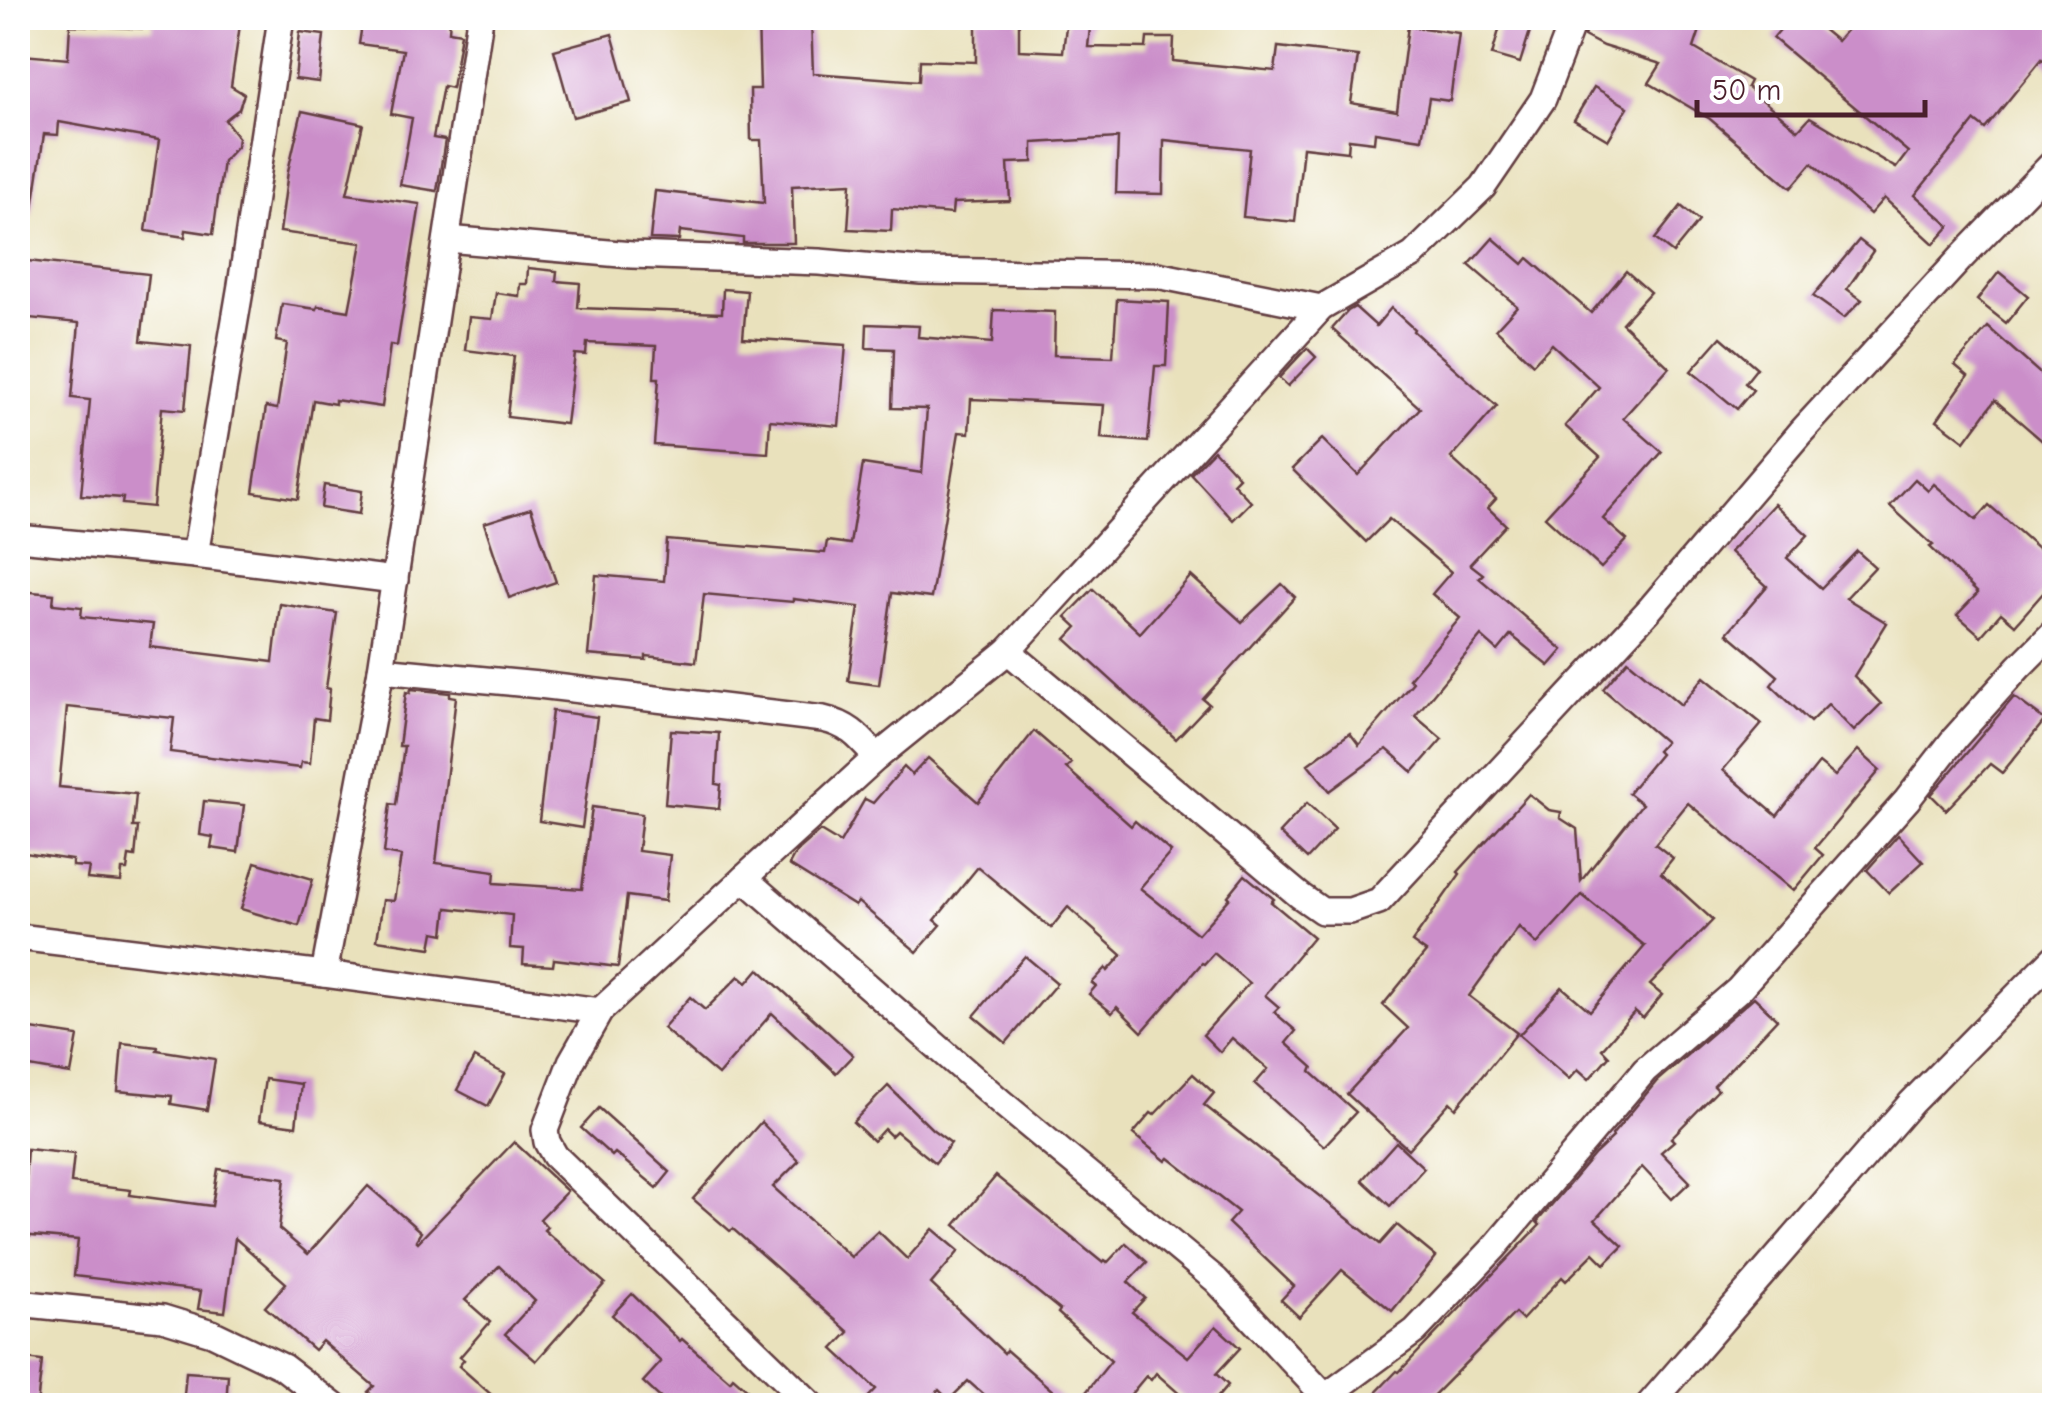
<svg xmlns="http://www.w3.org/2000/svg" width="2072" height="1423" viewBox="0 0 2072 1423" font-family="'Comic Neue',sans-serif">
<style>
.building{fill:#cb8ec9}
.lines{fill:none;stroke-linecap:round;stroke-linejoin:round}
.minor-casing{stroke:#623c41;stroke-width:30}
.minor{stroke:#fff;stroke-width:25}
</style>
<rect width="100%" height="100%" fill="#fff"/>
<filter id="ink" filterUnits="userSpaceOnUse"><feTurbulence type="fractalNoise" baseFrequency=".01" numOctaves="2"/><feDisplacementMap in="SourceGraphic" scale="20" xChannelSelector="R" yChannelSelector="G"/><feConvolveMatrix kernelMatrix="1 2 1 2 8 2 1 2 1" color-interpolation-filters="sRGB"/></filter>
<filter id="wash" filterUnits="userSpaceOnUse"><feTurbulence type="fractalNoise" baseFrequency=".0048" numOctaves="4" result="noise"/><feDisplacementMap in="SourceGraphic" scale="40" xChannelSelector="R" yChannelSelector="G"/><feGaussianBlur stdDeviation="2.25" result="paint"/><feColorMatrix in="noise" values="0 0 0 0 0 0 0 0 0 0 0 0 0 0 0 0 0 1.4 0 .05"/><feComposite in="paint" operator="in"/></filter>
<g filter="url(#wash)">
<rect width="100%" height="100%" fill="#e9e1bc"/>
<g id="blocks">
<g class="building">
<polygon points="153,18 241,18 231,86 244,94 239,109 225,120 238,137 237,146 223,161 213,234 186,230 185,237 146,231 159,140 59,122 58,135 44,134 32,215 18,214 18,123 23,55 68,59 70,25 152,29"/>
<polygon points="363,18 411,21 412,18 450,18 449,31 461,33 452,88 443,86 433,138 445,140 437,191 400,185 412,118 391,114 403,50 359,44"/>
<polygon points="758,18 811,18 813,73 919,81 920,60 976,62 976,18 1019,18 1019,50 1063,52 1067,18 1091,18 1088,47 1146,48 1147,38 1174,38 1173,61 1275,71 1278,47 1358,56 1351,103 1397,111 1408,26 1459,33 1450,101 1429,98 1422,139 1375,132 1374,142 1349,139 1348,152 1303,147 1295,222 1243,217 1250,149 1164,140 1163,194 1116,193 1118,138 1033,143 1033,162 1008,163 1010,201 953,203 952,214 892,209 891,231 848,229 851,183 792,186 794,243 743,243 743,238 680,231 679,240 650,239 655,191 764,203 761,140 751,140 750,89 760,89"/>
<polygon points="1590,18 1704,18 1694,48 1750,81 1747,87 1798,130 1810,117 1896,168 1908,152 1773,38 1790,18 1809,18 1837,41 1857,18 2054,18 2054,70 2042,59 1985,129 1975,121 1915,195 1950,226 1934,244 1884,198 1870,214 1812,163 1791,188 1710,119 1649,83 1661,64 1603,46 1584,36"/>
<polygon points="1501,23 1530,31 1520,63 1492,55"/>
<polygon points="300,32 324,35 319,82 295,79"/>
<polygon points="612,34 631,102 573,117 554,50"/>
<polygon points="1594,87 1628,107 1608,140 1574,120"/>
<polygon points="302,111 363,124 347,194 420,204 397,346 390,345 382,407 335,400 335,404 313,400 298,499 253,492 266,407 277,409 287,343 276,341 282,304 317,309 318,306 349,311 362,243 280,232 288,171"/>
<polygon points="1681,206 1699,221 1673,253 1655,239"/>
<polygon points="1493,238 1523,264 1528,258 1591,313 1626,271 1650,292 1622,323 1669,367 1623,418 1662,452 1603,519 1627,540 1601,568 1545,517 1600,457 1565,426 1599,387 1552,344 1533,364 1496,329 1517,306 1469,265"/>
<polygon points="1859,240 1873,251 1847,289 1862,300 1844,318 1813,296"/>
<polygon points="18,260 149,274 141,341 191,346 185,410 162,408 153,507 122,504 123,498 81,495 90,400 72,398 79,323 19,317 21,292 18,292"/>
<polygon points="528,268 557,271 556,281 580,283 578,308 722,313 723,289 747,291 743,338 846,345 839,426 770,420 768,453 654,445 659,378 654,378 656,346 587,343 586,355 575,354 566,424 507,417 514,356 465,350 469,317 492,319 496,293 519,296 520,284 527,284"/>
<polygon points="1999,272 2028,296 2006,323 1977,300"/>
<polygon points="1117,299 1169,302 1166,366 1155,366 1148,442 1101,438 1104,405 971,399 969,433 959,432 931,598 892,593 879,685 848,681 859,607 793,599 793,602 704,594 696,662 646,656 646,660 588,655 596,575 664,581 667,540 825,553 827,541 850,544 863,464 922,473 927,409 892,408 894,349 866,348 867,324 919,326 918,337 992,343 994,310 1055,312 1054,355 1113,357"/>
<polygon points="1355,307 1376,326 1391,308 1414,329 1413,331 1497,406 1451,458 1496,499 1488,508 1506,525 1470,564 1483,574 1479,578 1563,650 1549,666 1511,635 1498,651 1481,636 1415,716 1442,739 1413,772 1387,749 1330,791 1308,764 1350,733 1359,745 1413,682 1409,679 1460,618 1432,594 1451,572 1389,519 1366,542 1292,469 1322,439 1358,475 1420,408 1332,329 1348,311"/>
<polygon points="1988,327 2054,386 2054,451 1995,400 1965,441 1937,420 1968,376 1955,365"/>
<polygon points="1721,337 1757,368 1745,383 1753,390 1737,409 1691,371"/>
<polygon points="1307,348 1316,357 1288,386 1279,378"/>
<polygon points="1214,450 1239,477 1233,483 1251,502 1233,520 1191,474"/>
<polygon points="1915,479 1928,491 1934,484 1976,520 1989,505 2054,562 2054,602 2044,592 2015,625 2001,613 1981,636 1957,615 1978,593 1930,547 1933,545 1890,506"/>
<polygon points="324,485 362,491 359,514 321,508"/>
<polygon points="1774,504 1808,535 1787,558 1821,588 1857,551 1875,567 1846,598 1887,623 1854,676 1881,704 1854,731 1828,704 1810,722 1771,685 1778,676 1727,633 1767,586 1730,552"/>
<polygon points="531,508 556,582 509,598 484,523"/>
<polygon points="1191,576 1242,622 1282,584 1295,597 1203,699 1209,704 1176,739 1066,639 1077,627 1066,617 1093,589 1140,633"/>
<polygon points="19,591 54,594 53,604 82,607 81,617 153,624 150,647 273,662 280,604 337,613 326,688 330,689 327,720 314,718 310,763 301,762 300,768 170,752 174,718 67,707 59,787 136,794 133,827 138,827 135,857 129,856 127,870 122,870 121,882 87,879 89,867 72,866 72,860 18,852"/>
<polygon points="1628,660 1681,705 1704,677 1762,724 1723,770 1777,816 1819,763 1835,776 1858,750 1880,770 1815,848 1823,855 1793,891 1688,803 1655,844 1673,858 1661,873 1713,920 1650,985 1662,995 1643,1018 1635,1011 1602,1049 1609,1056 1589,1079 1578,1069 1569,1079 1519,1035 1562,987 1590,1011 1645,946 1582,895 1537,944 1519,927 1469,996 1517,1033 1456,1108 1450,1102 1408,1149 1347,1094 1408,1028 1383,1005 1426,952 1412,942 1460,874 1458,872 1529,794 1549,810 1561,812 1560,818 1577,829 1581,881 1642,804 1628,793 1660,754 1657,751 1665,742 1603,689"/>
<polygon points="411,689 450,693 450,696 456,697 436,863 495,871 494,883 582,889 592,807 642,814 638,851 670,855 665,901 627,896 618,967 554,959 553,966 523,964 524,949 510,948 512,915 447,908 444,934 434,932 431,948 377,940 383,900 394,901 401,856 384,853 390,804 396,805 404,746 399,746 406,692 410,693"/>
<polygon points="2014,697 2045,720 2002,773 1990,764 1946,810 1931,795"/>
<polygon points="552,711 597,717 582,828 539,821"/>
<polygon points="671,730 719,733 716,784 721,785 719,809 665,804"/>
<polygon points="1034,731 1071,763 1066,768 1131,826 1135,821 1171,852 1140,888 1198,934 1230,898 1228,896 1245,875 1274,899 1271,902 1313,937 1265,995 1279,1007 1274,1012 1296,1031 1286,1043 1313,1067 1311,1072 1356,1112 1324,1146 1255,1084 1268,1069 1232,1038 1220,1052 1203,1035 1249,983 1214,953 1204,964 1202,963 1142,1032 1117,1007 1112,1013 1089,994 1096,986 1092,983 1106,968 1108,971 1122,955 1068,907 1051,928 978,867 935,920 941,925 917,952 858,902 855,906 789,865 796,852 820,831 840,843 865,799 873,803 904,767 912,775 928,758 978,802"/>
<polygon points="204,801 244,805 238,852 211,848 213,837 200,835"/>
<polygon points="1307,803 1335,829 1307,859 1279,833"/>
<polygon points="1898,835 1923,862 1889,893 1867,870"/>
<polygon points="255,862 313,879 299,926 241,909"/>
<polygon points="1025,956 1057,983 1006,1043 974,1016"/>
<polygon points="759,969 853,1055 836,1073 772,1013 718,1075 663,1028 690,997 705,1010 739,976 747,983"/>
<polygon points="1754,997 1777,1019 1714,1086 1718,1090 1671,1138 1674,1141 1661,1152 1690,1182 1672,1199 1642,1167 1595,1220 1623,1246 1605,1264 1594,1253 1566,1281 1562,1277 1522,1320 1515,1313 1423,1406 1363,1406 1397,1371 1399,1372 1540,1225 1537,1222 1595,1154 1613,1137 1612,1135 1657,1081"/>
<polygon points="18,1027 78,1036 71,1074 18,1065"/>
<polygon points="122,1043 158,1047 157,1050 215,1059 207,1110 171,1104 172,1096 118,1091"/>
<polygon points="474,1058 505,1074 488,1106 457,1090"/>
<polygon points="1193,1074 1214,1093 1204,1105 1380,1244 1397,1225 1436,1257 1392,1311 1342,1270 1299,1317 1281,1300 1294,1286 1228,1223 1238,1212 1169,1158 1166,1161 1133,1134 1151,1113 1154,1115"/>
<polygon points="265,1079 301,1084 296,1126 259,1121"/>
<polygon points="888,1086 932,1129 951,1143 935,1163 896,1131 891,1136 884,1129 873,1141 853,1122"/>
<polygon points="599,1108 670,1172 657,1188 615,1153 612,1156 581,1128"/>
<polygon points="761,1122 799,1161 773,1187 851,1257 878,1231 907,1259 933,1229 959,1251 931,1284 1004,1353 1006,1350 1070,1406 996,1406 968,1381 949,1400 939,1390 925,1406 860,1406 876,1389 833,1349 849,1332 733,1229 730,1231 693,1199"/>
<polygon points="514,1142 567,1191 540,1219 547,1227 544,1230 605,1283 536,1361 505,1334 535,1301 499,1266 465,1300 490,1322 460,1357 464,1360 459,1366 504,1406 384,1406 368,1392 374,1386 322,1341 314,1350 265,1307 286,1283 235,1238 225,1312 198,1309 201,1291 74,1276 78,1240 21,1235 27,1149 74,1154 71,1183 131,1190 130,1195 212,1206 218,1169 285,1178 279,1229 308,1254 368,1186 421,1232 416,1240 418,1242"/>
<polygon points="1396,1142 1424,1168 1390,1206 1362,1180"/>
<polygon points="996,1176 1103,1263 1105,1261 1107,1263 1126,1243 1147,1262 1128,1282 1145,1298 1132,1312 1188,1357 1216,1326 1240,1348 1216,1374 1228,1385 1210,1406 1193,1406 1156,1373 1151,1380 1146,1376 1121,1406 1075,1406 1111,1361 1058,1313 1060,1310 955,1225"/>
<polygon points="632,1294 680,1341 682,1339 730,1381 733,1377 766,1406 669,1406 643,1382 661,1362 612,1315"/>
<polygon points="18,1358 42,1361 37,1406 18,1406"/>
<polygon points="186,1372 228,1375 226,1406 183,1406"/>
</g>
</g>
</g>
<g filter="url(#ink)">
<use href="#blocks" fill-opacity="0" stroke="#623c41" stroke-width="2.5"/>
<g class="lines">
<g class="minor-casing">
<g id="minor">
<polyline points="447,239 632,255 819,262 921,271 1157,275 1321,308"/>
<polyline points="18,538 195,555 395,580"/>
<polyline points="195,555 241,285 281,18"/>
<polyline points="1008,651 1299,895 1322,911 1350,911 1379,901 1649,610 1801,432 1962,257 2054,162"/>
<path d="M 381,670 L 539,685 L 823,719 C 850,725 859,737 877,757"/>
<polyline points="744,878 877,757 1008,651 1321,308 1413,255 1483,187 1543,99 1574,18"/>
<polyline points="18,937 324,974 600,1011"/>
<polyline points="324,974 381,670 480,18"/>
<polyline points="18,1303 163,1318 212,1333 283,1367 334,1406"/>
<polyline points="1325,1397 1415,1331 1494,1248 1645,1070 1738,990 1907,800 1955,738 2019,667 2054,632"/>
<polyline points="813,1406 555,1156 547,1142 545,1130 571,1062 600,1011 744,878 1002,1103 1216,1280 1334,1406"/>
<polyline points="1648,1406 1911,1103 2054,958"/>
</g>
</g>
<use href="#minor" class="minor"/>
</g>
</g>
<rect width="2072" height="1423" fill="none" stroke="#fff" stroke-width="60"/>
<path d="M1697 100v15h228v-15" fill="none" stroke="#4a1f2b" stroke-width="5"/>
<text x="1712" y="100" font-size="30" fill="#4a1f2b" stroke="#ffffff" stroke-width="8" paint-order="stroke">50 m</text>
</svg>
